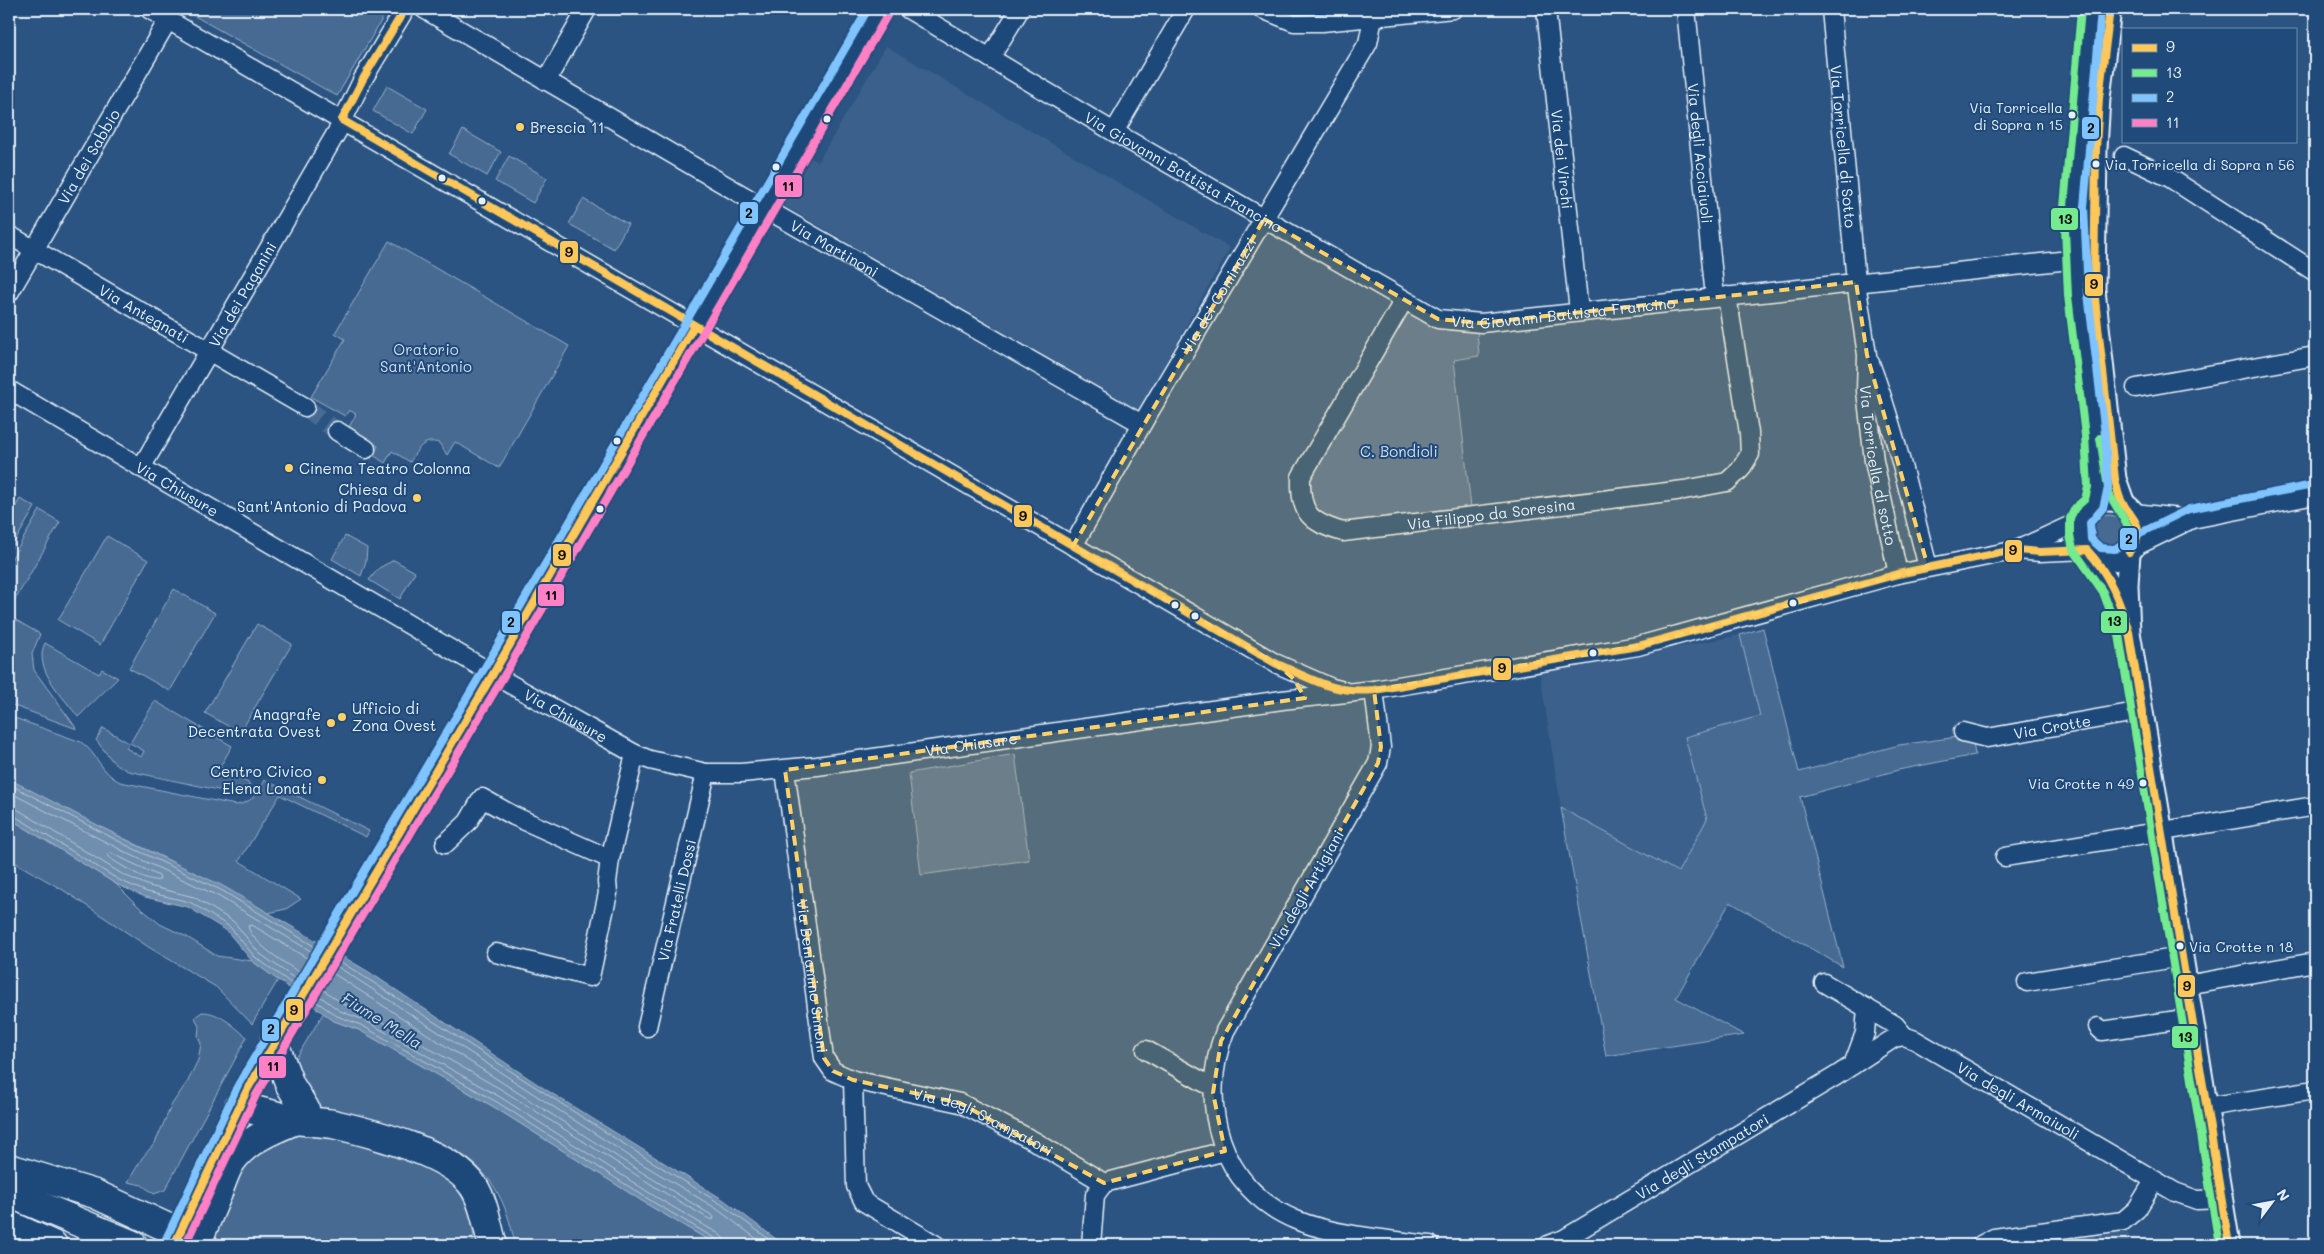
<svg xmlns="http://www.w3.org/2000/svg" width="2324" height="1254" viewBox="0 0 2324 1254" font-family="Mali,sans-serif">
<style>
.built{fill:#3a608b}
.green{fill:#476b93;stroke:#98aec6}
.water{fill:#708ead;stroke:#a0b6cb}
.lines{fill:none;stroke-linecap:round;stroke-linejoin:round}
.shore{stroke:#b8c9da;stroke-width:1}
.minor-tunnel{stroke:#476c94;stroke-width:18;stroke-dasharray:18 9;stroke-linecap:butt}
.minor-casing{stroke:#e8f1f8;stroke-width:21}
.tertiary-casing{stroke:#e8f1f8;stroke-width:25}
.trunk-casing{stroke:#e8f1f8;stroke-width:31}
.minor{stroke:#1f4a7a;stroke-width:18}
.tertiary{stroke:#1f4a7a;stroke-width:21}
.trunk{stroke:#1f4a7a;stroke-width:28}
.tertiary-bridge-casing{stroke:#e8f1f8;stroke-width:25;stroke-linecap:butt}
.trunk-bridge-casing{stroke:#e8f1f8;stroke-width:31;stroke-linecap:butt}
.tertiary-bridge{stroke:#1f4a7a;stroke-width:21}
.trunk-bridge{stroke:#1f4a7a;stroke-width:28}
.bus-1-casing{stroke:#1f4a7a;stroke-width:11}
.bus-2-casing{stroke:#1f4a7a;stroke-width:11}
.bus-3-casing{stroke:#1f4a7a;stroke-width:11}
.bus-4-casing{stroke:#1f4a7a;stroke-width:11}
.bus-1{stroke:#fdc75a;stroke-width:8}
.bus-2{stroke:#73eb8e;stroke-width:8}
.bus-3{stroke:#80c4ff;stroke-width:8}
.bus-4{stroke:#ff80c5;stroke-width:8}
.marked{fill:#ffd166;fill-opacity:0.2;stroke:#ffd166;stroke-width:4;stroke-dasharray:10 6;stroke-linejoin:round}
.bus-dot{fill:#e8f1f8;stroke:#1f4a7a;stroke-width:2}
.poi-dot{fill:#ffd166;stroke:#1f4a7a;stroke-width:2}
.labels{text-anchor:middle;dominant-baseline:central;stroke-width:4;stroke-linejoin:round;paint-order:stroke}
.bus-label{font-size:14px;fill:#e8f1f8;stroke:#1f4a7a;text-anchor:end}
.poi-label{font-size:15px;fill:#e8f1f8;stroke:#1f4a7a;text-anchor:start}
.street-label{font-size:15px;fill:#e8f1f8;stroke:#1f4a7a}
.park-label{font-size:15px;fill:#d0dde9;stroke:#1f4a7a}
.water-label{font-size:16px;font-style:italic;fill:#d0dde9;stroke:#1f4a7a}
.line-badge{stroke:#1f4a7a;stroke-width:2}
.pale-badge-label{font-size:14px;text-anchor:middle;font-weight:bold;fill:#111}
</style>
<rect width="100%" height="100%" fill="#2b5482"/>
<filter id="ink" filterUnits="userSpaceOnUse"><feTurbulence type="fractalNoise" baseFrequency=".02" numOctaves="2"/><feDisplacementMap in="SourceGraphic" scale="10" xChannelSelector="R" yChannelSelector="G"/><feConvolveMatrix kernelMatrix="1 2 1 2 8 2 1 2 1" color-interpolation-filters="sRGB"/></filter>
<g filter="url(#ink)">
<g class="built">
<polygon points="886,46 1230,248 1139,410 781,204 809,157 818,162"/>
<polygon points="1740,635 1760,716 1685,737 1707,819 1678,872 1561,808 1540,674"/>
<polygon points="2128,1229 2129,1245 1991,1245 1996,1242"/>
</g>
<g class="green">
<polygon points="182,9 388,9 337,96"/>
<polygon points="387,86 427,109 413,134 373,111"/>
<polygon points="463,130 501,152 487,176 449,154"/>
<polygon points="509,156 547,178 533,203 495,181"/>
<polygon points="583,199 628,224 614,249 569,224"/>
<path d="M 389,241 L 569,346 L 499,468 L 455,442 L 447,455 L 439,443 C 423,438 417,450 410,462 L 392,451 L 385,463 L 373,455 L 378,446 L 348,429 L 356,414 L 349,410 L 345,416 L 311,397 L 345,339 L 335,333 Z"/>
<polygon points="1406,311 1440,328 1477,331 1479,356 1454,360 1471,507 1348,523 1335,523 1314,509 1308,488 1310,477"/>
<polygon points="20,499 35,507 9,552 9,518"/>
<polygon points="40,510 60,522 15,600 9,597 9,563"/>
<circle cx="2109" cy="531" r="16"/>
<polygon points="107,536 148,560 100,645 58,620"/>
<polygon points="345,536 367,548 366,561 361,576 332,559"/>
<polygon points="394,560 415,572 400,599 369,580 379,568"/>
<polygon points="174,589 215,613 170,691 129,668"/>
<polygon points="9,616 40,634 32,654 34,670 77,729 9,704"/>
<polygon points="257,624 292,644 240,733 205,713"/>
<polygon points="1763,628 1799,772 1899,745 1972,735 1975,755 1898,770 1800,797 1843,967 1730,902 1676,998 1744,1035 1606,1056 1561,808 1678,872 1707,819 1685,737 1760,716 1740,635"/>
<path d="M 45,643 L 99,674 L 102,669 L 118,678 L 78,717 C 64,697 32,669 45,643 Z"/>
<path d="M 155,701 L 232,746 L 220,767 L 250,784 C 245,791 240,793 233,793 L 128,771 L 114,763 L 96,740 L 103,728 L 129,743 L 126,748 L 141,757 L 144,751 L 130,743 Z"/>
<path d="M 9,716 L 81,742 C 97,753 101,773 120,782 L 236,805 C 252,803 258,793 265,780 L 369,831 L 366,837 L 280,795 L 239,861 L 301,899 L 286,909 L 268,913 C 185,863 93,828 9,779 Z"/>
<polygon points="1015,754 1029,860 921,875 909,773"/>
<polygon points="9,818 116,884 138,906 160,924 187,937 217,956 252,961 278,980 252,1024 216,987 150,948 63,890 9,859"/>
<path d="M 202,1012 C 220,1012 233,1026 247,1037 L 165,1190 L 154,1194 L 142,1185 L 128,1182 L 142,1158 L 155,1143 L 172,1104 L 188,1081 L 198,1060 L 201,1044 L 198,1036 L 199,1027 L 195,1017 Z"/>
<path d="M 324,1012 L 334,1021 L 359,1030 L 494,1107 L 650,1206 L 717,1245 L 515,1245 C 498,1150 440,1139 357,1118 C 339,1114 318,1111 305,1096 C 298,1088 297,1070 295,1060 Z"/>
<path d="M 291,1133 L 323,1133 L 429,1169 C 460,1184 476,1210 473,1245 L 236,1245 L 211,1235 L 235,1183 L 254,1154 Z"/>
</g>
<polygon class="water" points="9,779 132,843 223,886 369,972 548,1091 724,1200 776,1239 789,1245 717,1245 650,1206 494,1107 359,1030 334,1021 252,961 227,931 188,907 145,897 116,884 9,818"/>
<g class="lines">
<g class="shore">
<polyline points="9,784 130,847 221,890 317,948"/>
<polyline points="9,792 127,853 218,896 314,953"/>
<polyline points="9,807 17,809 122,874 149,886 194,897 234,922 259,953 298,981"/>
<polyline points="9,814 13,815 119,880 147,892 190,902 230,927 255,957 295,986"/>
<path d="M 111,853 L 159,876 L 160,880 C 148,883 119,864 108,857 L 108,854 Z"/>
<polyline points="338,960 638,1153 721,1204 777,1245"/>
<polyline points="335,965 634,1159 717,1209 765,1245"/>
<path d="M 302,974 C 287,964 252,944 248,926 L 252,925 L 310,960"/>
<polyline points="321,988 343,1004 367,1013 504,1091 660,1190 711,1220 714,1219 713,1216 630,1165 331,972"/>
<polyline points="317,994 340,1011 364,1020 500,1097 656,1197 719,1234 724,1239 725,1245"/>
<polyline points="314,1000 337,1016 361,1025 497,1102 653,1202 716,1239 718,1245"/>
</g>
<polyline class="minor-tunnel" points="305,407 337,431"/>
<g class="minor-casing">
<g id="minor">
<polyline points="149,9 1275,663 1332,688 1344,691"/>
<path id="s1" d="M 424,9 L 780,217 L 1142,424"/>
<path id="s2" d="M 908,9 L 1114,132 L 1438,319 L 1481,323 L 2060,261"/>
<polyline points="1262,9 1294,22 1322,22 1453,9"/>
<path id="s3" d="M 1546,9 L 1579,311"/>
<path id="s4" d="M 1686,9 L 1715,297"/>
<path id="s5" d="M 1831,9 L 1856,282 L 1867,355 L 1866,391 L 1874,461 L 1898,574"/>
<polyline points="990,58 1020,9"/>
<polyline points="546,81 587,9"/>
<polyline points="1114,132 1186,9"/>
<polyline points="2124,156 2170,178 2315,272"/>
<path id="s6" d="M 9,235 L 305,407"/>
<path id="s7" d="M 9,293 L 168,20"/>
<path id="s8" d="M 1404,300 L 1301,477 C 1300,513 1309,522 1343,532 L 1684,490 L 1727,482 L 1740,470 L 1750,454 L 1749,433 L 1727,296"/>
<path d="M 1870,363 C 1895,429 1910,499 1928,567"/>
<polyline points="2136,388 2315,356"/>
<path id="s9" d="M 9,390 L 510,684 L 635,754 L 650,760 L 706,773 L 741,773 L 817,766 L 1282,700 L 1374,690 L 1638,646 L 1898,574 L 2017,550 L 2080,521"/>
<polyline points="337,431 366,449"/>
<path id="s10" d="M 141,468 L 338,130 L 363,79 L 405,9"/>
<polyline points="2134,513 2189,519"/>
<path id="s11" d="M 1073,546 L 1142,424 L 1368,43 L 1373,18"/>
<polyline points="2134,547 2192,519 2315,495"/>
<polyline points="2017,550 2040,552 2087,550"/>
<path d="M 1374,690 L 1381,747 L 1378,763 L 1225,1031 C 1197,1103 1220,1189 1296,1220 C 1332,1235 1391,1240 1430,1245"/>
<path id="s12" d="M 1963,732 L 1987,738 L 2142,711"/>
<path id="s13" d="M 785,770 L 824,1058 L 833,1071 L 853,1080 L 960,1103 L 1034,1141 L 1104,1183"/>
<polyline points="445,844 468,822 482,798 514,816 610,859"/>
<polyline points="2005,857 2315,806"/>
<polyline points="496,953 590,977 608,893 607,882 610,859 635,754"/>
<polyline points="2027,982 2181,957"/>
<polyline points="1824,983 1895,1025 1904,1036"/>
<polyline points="2186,985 2315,962"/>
<path id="s14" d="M 647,1027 L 706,773"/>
<polyline points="2098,1027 2102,1031 2191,1018"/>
<polyline points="1146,1050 1205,1083 1213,1084"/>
<polyline points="1853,1065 1865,1033 1867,1008"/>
<polyline points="853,1080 856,1186 864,1202 936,1245"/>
<polyline points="2206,1107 2315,1090"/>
<polyline points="1091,1245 1095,1195 1104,1183 1225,1151"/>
<path id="s15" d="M 1548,1245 L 1564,1239 L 1836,1076 L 1894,1038 L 1904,1036 L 1915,1040 L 2175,1192 L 2197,1200 L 2221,1199"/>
<polyline points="1981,1245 1994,1238 2123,1221 2137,1209 2154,1181"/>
</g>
</g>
<g class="tertiary-casing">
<g id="tertiary">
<polyline points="2091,9 2074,207 2078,295 2097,460 2098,488 2094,504"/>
<polyline points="2110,9 2099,98 2096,149 2094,290 2115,479 2124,504"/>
<circle cx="2109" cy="530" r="30"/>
<polyline points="2129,552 2127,585 2129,632 2229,1245"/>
<polyline points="2092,555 2112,588 2124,614"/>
<polyline points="202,1182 247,1090 493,674 879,9"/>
</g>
</g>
<g class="trunk-casing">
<g id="trunk">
<polyline points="274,1043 290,1085 305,1109"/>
<path d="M 239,1106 C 258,1111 276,1116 295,1120 C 308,1122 321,1122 333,1124 C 372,1133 452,1153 474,1187 C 485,1204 487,1227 493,1245"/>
<polyline points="9,1168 95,1194 203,1244"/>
<polyline points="9,1193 133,1245"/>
<path d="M 217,1195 C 221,1185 225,1171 231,1162 C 246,1140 272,1130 296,1120"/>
<polyline points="9,1225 53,1245"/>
</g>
</g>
<use href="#minor" class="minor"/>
<use href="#tertiary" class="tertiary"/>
<use href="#trunk" class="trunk"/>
<g class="tertiary-bridge-casing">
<polyline id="tertiary-bridge" points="174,1245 202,1182"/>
</g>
<g class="trunk-bridge-casing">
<polyline id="trunk-bridge" points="196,1245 217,1195"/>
</g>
<use href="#tertiary-bridge" class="tertiary-bridge"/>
<use href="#trunk-bridge" class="trunk-bridge"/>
<g class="bus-1-casing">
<g id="bus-1">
<path d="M 2110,9 L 2099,98 L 2096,149 L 2094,290 L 2115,479 C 2117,487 2118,496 2122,502 C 2135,523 2147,528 2129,552"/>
<path d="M 342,120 L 1275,663 C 1312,679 1333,694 1374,690 L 1638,646 L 1898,574 L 2004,552 L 2017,550 L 2040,552 L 2087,550 C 2109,573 2120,602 2129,632 L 2229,1245"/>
<polyline points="342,120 363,79 405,9"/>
<polyline points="174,1245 247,1090 493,674 694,326"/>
</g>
</g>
<g class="bus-2-casing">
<g id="bus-2">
<polyline points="2081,9 2064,207 2068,296 2085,436 2088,487 2085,499 2075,508 2070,518 2070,536 2073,549 2103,592 2119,635 2219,1245"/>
<polyline points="2100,438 2109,494 2129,528 2127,537 2121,546"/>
</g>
</g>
<g class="bus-3-casing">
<g id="bus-3">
<polyline points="1288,9 1296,12 1354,9"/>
<polyline points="2101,10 2084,207 2088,294 2105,434 2108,488 2103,508 2090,523 2091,539 2101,548 2115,549 2130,538 2189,509 2313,485"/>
<polyline points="165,1241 238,1085 484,669 868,9"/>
</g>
</g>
<g class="bus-4-casing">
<polyline id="bus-4" points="185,1245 256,1095 502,679 888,14"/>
</g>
<use href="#bus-1" class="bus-1"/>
<use href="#bus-2" class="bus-2"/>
<use href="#bus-3" class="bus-3"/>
<use href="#bus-4" class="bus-4"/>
</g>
</g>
<path class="marked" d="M 1264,219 L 1438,319 L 1481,323 L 1856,282 L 1867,355 L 1928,567 L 1638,646 L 1374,690 L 1381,747 L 1378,763 L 1221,1041 L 1213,1093 L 1225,1151 L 1104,1183 L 960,1103 L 853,1080 L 833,1071 L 824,1058 L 785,770 L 1305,698 L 1294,679 L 1275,663 L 1073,546 Z"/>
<g class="bus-dot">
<circle cx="2072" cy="115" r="4.5"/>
<circle cx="827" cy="119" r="4.5"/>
<circle cx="2096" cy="164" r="4.5"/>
<circle cx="776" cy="167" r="4.5"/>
<circle cx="442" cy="178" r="4.5"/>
<circle cx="482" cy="201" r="4.5"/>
<circle cx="617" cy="441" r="4.5"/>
<circle cx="600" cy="509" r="4.5"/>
<circle cx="1793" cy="603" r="4.5"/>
<circle cx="1175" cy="605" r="4.5"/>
<circle cx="1195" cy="616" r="4.5"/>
<circle cx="1593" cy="653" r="4.5"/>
<circle cx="2143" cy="783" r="4.5"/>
<circle cx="2180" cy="946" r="4.5"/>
</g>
<g class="poi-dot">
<circle cx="520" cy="127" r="5"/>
<circle cx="289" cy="468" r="5"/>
<circle cx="417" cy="498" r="5"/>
<circle cx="342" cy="717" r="5"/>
<circle cx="331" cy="723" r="5"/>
<circle cx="322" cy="780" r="5"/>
</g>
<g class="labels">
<g class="bus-label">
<text x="2063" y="107">Via Torricella<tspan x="2063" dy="17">di Sopra n 15</tspan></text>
<text x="2105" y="164" text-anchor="start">Via Torricella di Sopra n 56</text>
<text x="2134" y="783">Via Crotte n 49</text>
<text x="2189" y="946" text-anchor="start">Via Crotte n 18</text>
</g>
<g class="poi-label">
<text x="530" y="127">Brescia 11</text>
<text x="299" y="468">Cinema Teatro Colonna</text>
<text x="407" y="489" text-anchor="end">Chiesa di<tspan x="407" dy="17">Sant'Antonio di Padova</tspan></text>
<text x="352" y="708">Ufficio di<tspan x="352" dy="17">Zona Ovest</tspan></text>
<text x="321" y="714" text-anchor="end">Anagrafe<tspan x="321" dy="17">Decentrata Ovest</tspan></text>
<text x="312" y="771" text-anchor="end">Centro Civico<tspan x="312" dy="17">Elena Lonati</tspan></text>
</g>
<g class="street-label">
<text stroke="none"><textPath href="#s5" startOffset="138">Via Torricella di Sotto</textPath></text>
<text stroke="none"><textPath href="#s4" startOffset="145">Via degli Acciaiuoli</textPath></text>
<text stroke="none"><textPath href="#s7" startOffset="158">Via dei Sabbio</textPath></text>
<text stroke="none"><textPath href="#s3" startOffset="151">Via dei Virchi</textPath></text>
<text stroke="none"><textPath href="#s2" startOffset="320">Via Giovanni Battista Francino</textPath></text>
<text stroke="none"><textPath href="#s1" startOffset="475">Via Martinoni</textPath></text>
<text stroke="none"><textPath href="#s10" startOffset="201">Via dei Paganini</textPath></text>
<text stroke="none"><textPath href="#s11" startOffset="290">Via dei Cominazzi</textPath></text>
<text stroke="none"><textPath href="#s2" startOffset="740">Via Giovanni Battista Francino</textPath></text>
<text stroke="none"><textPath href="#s6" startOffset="156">Via Antegnati</textPath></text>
<text stroke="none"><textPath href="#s5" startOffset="459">Via Torricella di sotto</textPath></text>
<text stroke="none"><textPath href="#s9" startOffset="195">Via Chiusure</textPath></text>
<text stroke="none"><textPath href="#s8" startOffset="432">Via Filippo da Soresina</textPath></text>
<text stroke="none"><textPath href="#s9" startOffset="645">Via Chiusure</textPath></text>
<text stroke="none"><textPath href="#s12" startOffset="91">Via Crotte</textPath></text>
<text stroke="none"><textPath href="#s9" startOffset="1065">Via Chiusure</textPath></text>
<text transform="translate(1306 889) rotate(-60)">Via degli Artigiani</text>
<text stroke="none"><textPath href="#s14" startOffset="130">Via Fratelli Dossi</textPath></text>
<text stroke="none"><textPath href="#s13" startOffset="208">Via Beniamino Simoni</textPath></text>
<text stroke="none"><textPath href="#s15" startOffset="545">Via degli Armaiuoli</textPath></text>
<text stroke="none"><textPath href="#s13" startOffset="466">Via degli Stampatori</textPath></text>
<text stroke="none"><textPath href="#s15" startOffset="178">Via degli Stampatori</textPath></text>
</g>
<g class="park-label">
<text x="426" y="349">Oratorio<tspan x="426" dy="17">Sant'Antonio</tspan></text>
<text x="1399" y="451">C. Bondioli</text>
</g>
<g class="water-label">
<text transform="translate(382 1020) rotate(32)">Fiume Mella</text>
</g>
</g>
<g class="line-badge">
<rect x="2081" y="116" width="19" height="24" rx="5" fill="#80c4ff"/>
<rect x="774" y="174" width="29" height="24" rx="5" fill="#ff80c5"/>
<rect x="739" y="201" width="20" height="24" rx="5" fill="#80c4ff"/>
<rect x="2050" y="207" width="29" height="24" rx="5" fill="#73eb8e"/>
<rect x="559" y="240" width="20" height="24" rx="5" fill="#fdc75a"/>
<rect x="2084" y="273" width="20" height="24" rx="5" fill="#fdc75a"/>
<rect x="1013" y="504" width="20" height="24" rx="5" fill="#fdc75a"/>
<rect x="2119" y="527" width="19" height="24" rx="5" fill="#80c4ff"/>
<rect x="2004" y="539" width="19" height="24" rx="5" fill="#fdc75a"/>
<rect x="552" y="543" width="20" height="24" rx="5" fill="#fdc75a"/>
<rect x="537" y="583" width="28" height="24" rx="5" fill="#ff80c5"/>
<rect x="2100" y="610" width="28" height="24" rx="5" fill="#73eb8e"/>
<rect x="501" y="610" width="20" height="24" rx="5" fill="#80c4ff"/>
<rect x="1492" y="657" width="20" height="24" rx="5" fill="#fdc75a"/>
<rect x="2177" y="974" width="19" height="24" rx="5" fill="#fdc75a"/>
<rect x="285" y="998" width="19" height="24" rx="5" fill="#fdc75a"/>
<rect x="261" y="1018" width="19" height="24" rx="5" fill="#80c4ff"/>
<rect x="2171" y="1025" width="28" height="24" rx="5" fill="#73eb8e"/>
<rect x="258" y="1055" width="29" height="24" rx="5" fill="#ff80c5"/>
</g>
<g class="pale-badge-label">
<text x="2091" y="133">2</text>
<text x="788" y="191">11</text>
<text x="749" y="218">2</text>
<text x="2065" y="224">13</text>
<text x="569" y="257">9</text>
<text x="2094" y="289">9</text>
<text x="1023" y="521">9</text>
<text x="2129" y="544">2</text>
<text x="2013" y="555">9</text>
<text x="562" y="560">9</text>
<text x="551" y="600">11</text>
<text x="2114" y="626">13</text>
<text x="511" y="627">2</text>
<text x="1502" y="673">9</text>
<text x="2187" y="991">9</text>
<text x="294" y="1015">9</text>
<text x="271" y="1034">2</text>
<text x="2185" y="1042">13</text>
<text x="273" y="1071">11</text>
</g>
<rect width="2324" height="1254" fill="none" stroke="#1f4a7a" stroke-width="30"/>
<rect x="15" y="15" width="2294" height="1224" fill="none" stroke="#e8f1f8" stroke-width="2" filter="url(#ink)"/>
<rect x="2122" y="28" width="175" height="115" fill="#1f4a7a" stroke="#6f8dac"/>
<rect x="2132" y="44" width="25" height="8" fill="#fdc75a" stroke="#6f8dac"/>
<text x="2166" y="52" font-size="15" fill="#e8f1f8">9</text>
<rect x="2132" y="69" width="25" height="8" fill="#73eb8e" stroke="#6f8dac"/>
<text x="2166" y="78" font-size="15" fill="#e8f1f8">13</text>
<rect x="2132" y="94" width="25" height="8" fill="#80c4ff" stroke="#6f8dac"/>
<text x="2166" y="102" font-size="15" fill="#e8f1f8">2</text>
<rect x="2132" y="119" width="25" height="8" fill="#ff80c5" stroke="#6f8dac"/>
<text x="2166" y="128" font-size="15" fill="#e8f1f8">11</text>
<g transform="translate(2272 1202) rotate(58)" stroke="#1f4a7a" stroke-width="4" paint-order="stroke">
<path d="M0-4L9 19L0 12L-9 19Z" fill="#e8f1f8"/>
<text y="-8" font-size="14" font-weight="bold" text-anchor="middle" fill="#e8f1f8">N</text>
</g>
</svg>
